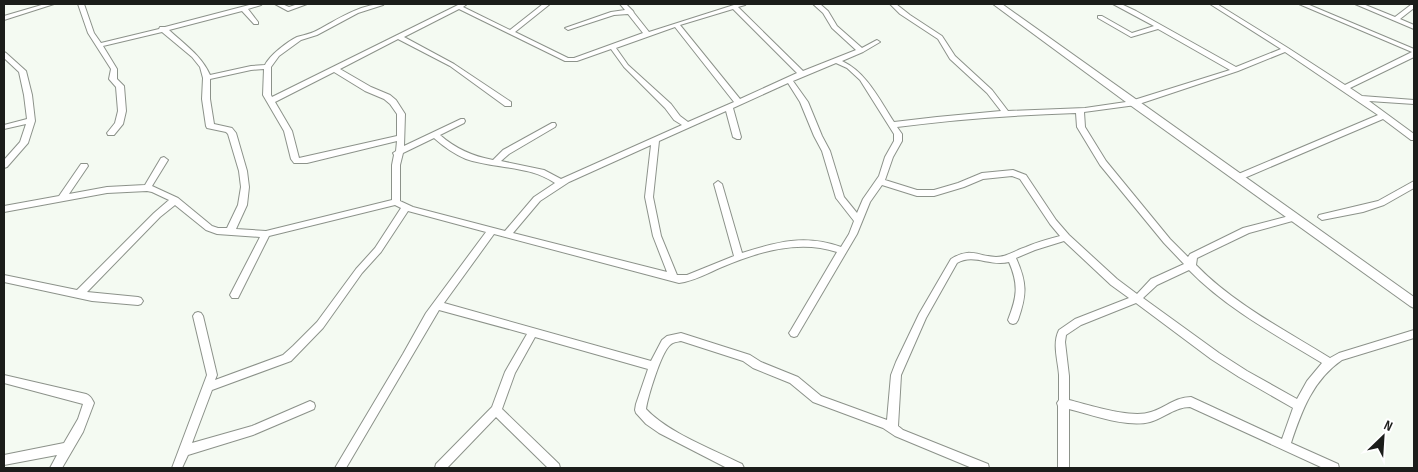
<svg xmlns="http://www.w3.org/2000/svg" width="1418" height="472" viewBox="0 0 1418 472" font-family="'Sofia Sans Condensed',sans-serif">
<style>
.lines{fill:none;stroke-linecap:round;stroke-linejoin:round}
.minor-casing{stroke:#8c928a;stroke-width:2}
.tertiary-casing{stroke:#8c928a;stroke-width:2}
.minor{fill:#fff;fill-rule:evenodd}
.tertiary{fill:#fff;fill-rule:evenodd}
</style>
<rect width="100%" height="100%" fill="#f4faf2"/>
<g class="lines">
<g class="minor-casing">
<g id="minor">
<polygon points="45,4 54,4 4,20 4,16"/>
<path d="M 78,4 L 84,4 L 94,33 L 101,43 L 159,29 L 160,27 L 165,27 L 253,4 L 262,4 L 261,5 L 248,9 L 258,22 L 258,24 L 254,24 L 242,11 L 169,30 C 184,44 202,56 210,75 L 251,66 L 265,65 C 270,55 287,42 297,37 C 303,35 310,34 316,31 C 337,20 359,4 384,4 L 383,5 L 358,13 L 317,35 L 301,40 L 279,56 L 271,67 L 271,95 L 272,97 L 460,4 L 467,4 L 463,7 L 510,30 L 543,4 L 550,4 L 515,32 L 568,58 L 574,58 L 643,33 L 628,14 L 614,15 L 568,30 L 565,28 L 611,12 L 625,10 L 620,4 L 626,4 L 633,11 L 634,13 L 649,32 L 737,4 L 746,4 L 745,5 L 738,7 L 803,71 L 856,50 L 832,28 L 823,13 L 813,4 L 820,4 L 828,11 L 837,26 L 862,48 L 875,41 L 877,40 L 880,42 L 863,52 L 842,61 C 867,73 879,99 894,122 L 937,117 L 1001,111 L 987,93 L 950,59 L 938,39 L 900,14 L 890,4 L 896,4 L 910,15 L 942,36 L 955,56 L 992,90 L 1008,111 L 1085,108 L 1126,102 L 1126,99 L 1134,100 L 1230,70 L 1158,29 L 1131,37 L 1098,18 L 1098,16 L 1102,16 L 1132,33 L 1154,26 L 1113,4 L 1121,4 L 1136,11 L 1236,67 L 1281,49 L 1210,4 L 1217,4 L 1288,48 L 1345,85 L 1412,52 L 1299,4 L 1307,4 L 1414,49 L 1414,57 L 1350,88 L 1362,96 L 1414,100 L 1414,104 L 1369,101 L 1414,134 L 1414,140 L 1411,140 L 1383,119 L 1242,179 L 1236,179 L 1235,177 L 1236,175 L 1378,115 L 1285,52 L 1238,71 L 1136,105 L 1084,112 L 1085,127 L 1106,161 L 1170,239 L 1188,257 L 1190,254 L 1243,228 L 1293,215 L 1296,216 L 1297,218 L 1296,220 L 1249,233 L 1197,258 L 1196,265 C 1234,304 1283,329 1330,358 L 1339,353 L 1414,330 L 1414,338 L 1342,360 C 1313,380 1302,410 1291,443 L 1338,464 L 1339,468 L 1323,468 L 1190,407 C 1175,407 1164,418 1150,422 C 1127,428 1092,415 1069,409 L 1069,468 L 1058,468 L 1058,406 L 1057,403 L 1059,400 C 1059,391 1059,383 1059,375 C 1058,360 1052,344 1059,330 L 1075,319 L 1129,298 L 1111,285 L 1064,241 L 1035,250 L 1016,258 C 1027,283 1027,294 1018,320 L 1016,323 L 1013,324 L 1010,323 L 1008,320 C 1017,297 1019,285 1009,262 C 990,267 974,253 957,263 L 926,318 L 901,375 L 898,426 L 903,430 L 988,464 L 989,468 L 972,468 L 895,436 L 883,428 L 813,402 L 790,383 L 753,368 L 743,361 L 681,341 C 677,342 673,342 670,345 C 661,353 648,396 646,409 C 667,432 712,449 742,464 L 744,468 L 727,468 L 659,433 L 646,424 L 636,413 L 635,410 L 636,404 L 648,369 L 535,337 L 515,373 L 502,409 L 559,464 L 560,468 L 548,468 L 496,417 L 447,468 L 435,468 L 436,464 L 492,407 L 505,372 L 527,334 L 439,310 L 346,468 L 335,468 L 403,354 L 426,313 L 486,232 L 408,211 L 381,252 L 362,273 L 323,328 L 291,361 L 212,390 L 192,443 L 252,426 L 310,401 L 314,403 L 315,406 L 314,409 L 253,435 L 188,455 L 182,468 L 172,468 L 207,375 L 193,316 L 195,313 L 198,312 L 201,313 L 203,316 L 217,375 L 215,380 L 283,355 L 293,346 L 317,322 L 356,269 L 375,248 L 401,208 L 395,205 L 269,236 L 238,298 L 232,298 L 230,295 L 260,237 L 217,234 L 206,230 L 175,205 L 160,217 L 87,292 L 138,297 L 141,298 L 143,301 L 141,304 L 138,305 L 92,301 L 4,282 L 4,275 L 77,290 L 154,213 L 169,200 L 152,192 L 147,191 L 107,193 L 4,212 L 4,206 L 59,196 L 81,164 L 87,164 L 88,166 L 69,194 L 107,187 L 145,185 L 161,158 L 164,157 L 168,160 L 152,186 L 178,198 L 212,226 L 218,228 L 227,228 L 238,205 L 241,187 L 239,171 L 228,134 L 226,132 L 207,128 L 206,126 L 202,99 L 203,78 L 200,67 L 192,57 L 162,32 L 103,46 L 117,69 L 117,79 L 124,86 L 126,111 L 123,124 L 114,135 L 108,135 L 107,133 L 115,123 L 118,111 L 116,87 L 109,79 L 111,69 L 88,33 ZM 459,9 L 565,61 L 577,61 L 611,49 L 624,67 L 665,108 L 674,120 L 682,125 L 561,179 L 544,170 L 501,161 L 509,154 L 555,127 L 556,125 L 555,123 L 552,123 L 503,150 L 493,160 C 472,156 456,149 440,135 L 464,123 L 465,121 L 464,119 L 461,119 L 404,146 L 405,114 L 396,100 L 390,95 L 371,87 L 340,69 L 398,39 L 450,66 L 505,106 L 511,106 L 511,102 L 454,64 L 404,37 ZM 733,9 L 797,73 L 740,99 L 680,25 ZM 675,27 L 734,102 L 688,122 L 680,116 L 671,104 L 628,65 L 616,48 ZM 836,63 L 847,68 L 860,80 L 894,134 L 894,141 L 885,157 L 879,176 L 863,199 L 857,213 L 844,197 L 830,151 L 822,136 L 808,102 L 793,81 ZM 264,69 L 263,95 L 284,131 L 291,159 L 294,163 L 307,163 L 397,141 L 396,151 L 393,153 L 394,155 L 392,165 L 392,200 L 266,231 L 236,229 L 247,205 L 249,187 L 247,171 L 236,133 L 232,128 L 214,124 L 210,99 L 210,79 L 251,70 ZM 334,72 L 365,91 L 384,99 L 390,104 L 397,114 L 397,136 L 299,158 L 292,131 L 275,102 ZM 788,83 L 800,102 L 814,136 L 822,151 L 836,198 L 854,221 L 849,234 L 841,247 C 805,234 777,242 742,253 L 722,184 L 718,181 L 714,184 L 734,256 L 687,275 L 677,275 L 661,236 L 653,197 L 659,141 L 726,111 L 733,137 L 737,139 L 740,139 L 741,137 L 733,108 ZM 1076,113 L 1077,127 L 1100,165 L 1164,243 L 1184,264 L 1151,279 L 1137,294 L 1117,279 L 1069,235 L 1056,220 L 1026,175 L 1013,170 L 982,173 L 958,183 L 934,190 L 917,190 L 885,180 L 893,157 L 902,141 L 902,134 L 897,127 C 957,119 1016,115 1076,113 ZM 434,138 C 443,146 454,154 466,159 C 495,169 529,165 555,183 L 534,197 L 505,231 L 413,207 L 400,201 L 400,165 L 403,153 ZM 651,145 L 645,197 L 653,236 L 667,272 L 513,233 L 540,201 L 569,182 ZM 1012,176 L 1020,179 L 1050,224 L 1060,236 C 1049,239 1037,242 1026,247 C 1016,250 1007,257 996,257 C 977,256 970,247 951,259 L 919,314 L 896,362 L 891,375 L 887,420 L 821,396 L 798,377 L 761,362 L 750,355 L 681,333 L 667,336 L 662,340 L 651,361 L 444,303 L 494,234 L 679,283 C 694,281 708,273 722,267 C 758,252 798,239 837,252 L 791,330 L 789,333 L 791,336 L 794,337 L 797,336 L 857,234 L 870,202 L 882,185 L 917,196 L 934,196 L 964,187 L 983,179 ZM 1189,270 C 1227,309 1276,335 1322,363 L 1307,381 L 1297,399 L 1247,371 L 1219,353 L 1143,298 L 1157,285 ZM 1136,303 L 1211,359 L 1239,377 L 1293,408 L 1282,439 L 1191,397 C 1175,397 1165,408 1151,412 C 1131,419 1090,405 1069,400 L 1069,376 L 1065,342 L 1066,335 L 1081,325 Z"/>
<polygon points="275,4 282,4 289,7 298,4 307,4 288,11"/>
<polygon points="1355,4 1363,4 1395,17 1412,4 1414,4 1414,8 1400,19 1414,25 1414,29"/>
<polygon points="4,52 6,53 26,71 32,95 35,121 28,143 7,167 4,168 4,160 20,142 26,124 4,129 4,125 27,119 24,95 19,72 4,58"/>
<polygon points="1414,181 1414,188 1384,205 1363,212 1322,220 1318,217 1319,215 1378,201"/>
<path d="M 4,375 L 86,394 C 91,396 92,399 94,403 L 83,432 L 62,468 L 50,468 L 57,455 L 4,465 L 4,455 L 64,443 L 78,419 L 83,404 L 4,383 Z"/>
</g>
</g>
<g class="tertiary-casing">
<polygon id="tertiary" points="993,4 1002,4 1414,297 1414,308 1410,306 1130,105"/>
</g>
<use href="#minor" class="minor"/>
<use href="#tertiary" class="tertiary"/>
</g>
<rect width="1418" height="472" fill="none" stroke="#1b1d1a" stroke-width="10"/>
<g transform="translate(1383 437) rotate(25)" stroke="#ffffff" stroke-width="4" paint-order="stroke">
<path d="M0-4L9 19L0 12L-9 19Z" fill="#1b1d1a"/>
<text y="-8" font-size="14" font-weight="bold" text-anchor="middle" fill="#1b1d1a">N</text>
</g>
</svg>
